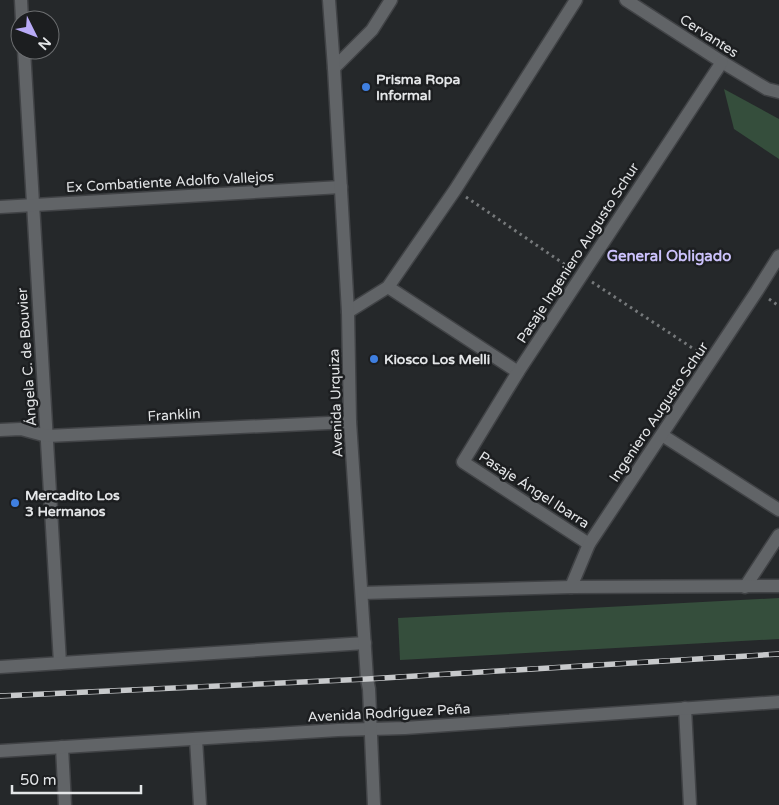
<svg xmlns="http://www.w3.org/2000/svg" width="779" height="805" viewBox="0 0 779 805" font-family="'Varela Round',sans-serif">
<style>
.green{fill:#354e3c}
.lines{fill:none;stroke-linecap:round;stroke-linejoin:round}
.minor-casing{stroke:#414346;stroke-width:15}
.tertiary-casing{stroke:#414346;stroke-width:15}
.path{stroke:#76797b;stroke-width:3;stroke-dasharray:2.5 4;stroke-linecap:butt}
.minor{stroke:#616467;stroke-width:12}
.tertiary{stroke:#616467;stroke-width:12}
.rail-casing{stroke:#c7c9cb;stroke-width:5.5}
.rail{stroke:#1c1e20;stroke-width:4;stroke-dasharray:11;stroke-linecap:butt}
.shop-dot{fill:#3f7fe0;stroke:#1c1e20;stroke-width:2}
.labels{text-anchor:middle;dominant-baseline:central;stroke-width:5;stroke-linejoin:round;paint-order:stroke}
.street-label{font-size:14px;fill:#e4e6e8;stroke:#1c1e20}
.poi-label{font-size:14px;font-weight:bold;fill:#e4e6e8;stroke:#1c1e20;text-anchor:start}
.neighbourhood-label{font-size:15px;font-weight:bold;fill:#cbc1fb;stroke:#1c1e20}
</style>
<rect width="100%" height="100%" fill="#25282a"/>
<g class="green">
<polygon points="724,89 779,119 779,159 734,129"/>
<polygon points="779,598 779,639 400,660 398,618"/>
</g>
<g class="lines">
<g class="minor-casing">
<g id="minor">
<polyline points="21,0 22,20"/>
<polyline points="626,0 722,62 767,89 779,92"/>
<polyline points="24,50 60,663"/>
<polyline points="334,68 372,30 391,0"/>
<polyline points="0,207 341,187"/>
<polyline points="388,287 518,372"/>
<polyline points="348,312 388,287 455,190 576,0"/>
<polyline points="0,430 21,429 47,436 350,422"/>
<polyline points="662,435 779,510"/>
<polyline points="589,544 463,462 518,372 722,62"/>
<polyline points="571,587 589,544 757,291 779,256"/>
<polyline points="745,587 779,535"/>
<polyline points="362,593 571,587 779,586"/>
<polyline points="0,667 365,643"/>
<polyline points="685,708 690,805"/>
<polyline points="196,739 200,805"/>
<polyline points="62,747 65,805"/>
<polyline points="0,751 338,730 405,728 779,702"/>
</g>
</g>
<g class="tertiary-casing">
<polyline id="tertiary" points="329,0 334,68 348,312 350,422 367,679 369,689 374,805"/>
</g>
<g class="path">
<polyline points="466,197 570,268"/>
<polyline points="592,282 700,353"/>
<polyline points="769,299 779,306"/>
</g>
<use href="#minor" class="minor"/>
<use href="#tertiary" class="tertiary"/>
<g class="rail-casing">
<polyline id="rail" points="0,696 367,679 779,654"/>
</g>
<use href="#rail" class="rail"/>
</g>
<g class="shop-dot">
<circle cx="366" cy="87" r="5"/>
<circle cx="374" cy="359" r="5"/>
<circle cx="15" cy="503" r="5"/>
</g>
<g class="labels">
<g class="street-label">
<text transform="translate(709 36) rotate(33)">Cervantes</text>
<text transform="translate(170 182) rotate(-3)">Ex Combatiente Adolfo Vallejos</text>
<text transform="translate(578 253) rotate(-57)">Pasaje Ingeniero Augusto Schur</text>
<text transform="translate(27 357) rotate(-94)">Ángela C. de Bouvier</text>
<text transform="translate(336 403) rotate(-92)">Avenida Urquiza</text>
<text transform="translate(659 412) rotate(-56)">Ingeniero Augusto Schur</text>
<text transform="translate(174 415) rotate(-3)">Franklin</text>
<text transform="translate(534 490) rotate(33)">Pasaje Ángel Ibarra</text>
<text transform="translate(389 713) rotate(-3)">Avenida Rodríguez Peña</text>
</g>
<g class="poi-label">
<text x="376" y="79">Prisma Ropa<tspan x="376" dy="16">Informal</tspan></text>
<text x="384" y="359">Kiosco Los Melli</text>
<text x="25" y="495">Mercadito Los<tspan x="25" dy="16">3 Hermanos</tspan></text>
</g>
<g class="neighbourhood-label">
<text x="669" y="256">General Obligado</text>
</g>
</g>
<g transform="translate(35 35) rotate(132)"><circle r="24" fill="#1c1e20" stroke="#6c6e70"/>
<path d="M0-4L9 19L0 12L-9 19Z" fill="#b9abf7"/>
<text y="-8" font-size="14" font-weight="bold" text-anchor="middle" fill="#e4e6e8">N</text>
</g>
<path d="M12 785v8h129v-8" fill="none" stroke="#e4e6e8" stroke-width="2.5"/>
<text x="20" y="785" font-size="15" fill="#e4e6e8" stroke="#1c1e20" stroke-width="4" paint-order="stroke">50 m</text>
</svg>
